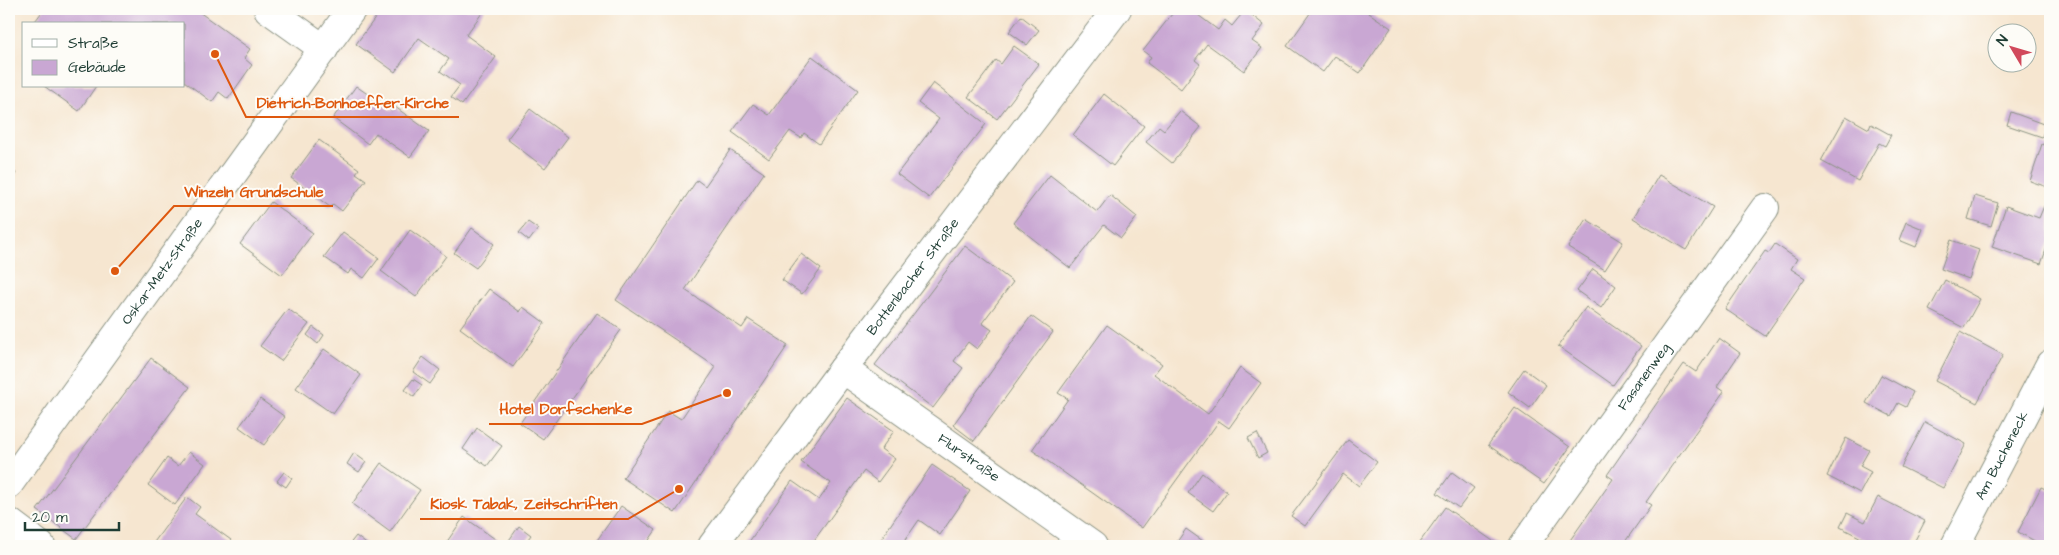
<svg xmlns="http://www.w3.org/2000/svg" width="2059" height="555" viewBox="0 0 2059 555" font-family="'Architects Daughter',sans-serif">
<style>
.building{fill:#c9a7d3}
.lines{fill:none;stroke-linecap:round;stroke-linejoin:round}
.street-casing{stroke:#8a9282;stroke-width:30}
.street{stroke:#fff;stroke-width:28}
.labels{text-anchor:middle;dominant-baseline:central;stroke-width:4;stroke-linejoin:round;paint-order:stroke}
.street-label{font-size:14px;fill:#1f3d34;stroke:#fdfcf7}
.leader{fill:none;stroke:#de580e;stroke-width:2}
.callout-dot{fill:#de580e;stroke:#fdfcf7;stroke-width:2}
.callout-label{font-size:15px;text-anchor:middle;font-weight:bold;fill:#de580e;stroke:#fdfcf7;stroke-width:4;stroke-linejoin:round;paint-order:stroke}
</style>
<rect width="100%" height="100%" fill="#fdfcf7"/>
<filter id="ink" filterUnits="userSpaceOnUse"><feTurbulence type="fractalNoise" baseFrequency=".02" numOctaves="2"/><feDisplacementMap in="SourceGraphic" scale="10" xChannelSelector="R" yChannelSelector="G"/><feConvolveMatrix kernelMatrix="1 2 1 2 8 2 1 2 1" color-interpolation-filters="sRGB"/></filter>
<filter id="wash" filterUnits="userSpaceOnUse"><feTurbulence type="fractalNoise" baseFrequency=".0096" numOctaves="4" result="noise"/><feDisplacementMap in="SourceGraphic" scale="20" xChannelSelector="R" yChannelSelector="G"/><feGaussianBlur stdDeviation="1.12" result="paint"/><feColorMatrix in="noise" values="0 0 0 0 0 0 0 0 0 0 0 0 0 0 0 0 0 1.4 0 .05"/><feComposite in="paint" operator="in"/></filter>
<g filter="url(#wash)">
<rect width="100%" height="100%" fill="#f6e6d0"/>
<g id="blocks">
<g class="building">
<polygon points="44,9 195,9 250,49 244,58 252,65 228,99 219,92 212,102 184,81 184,24 33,24"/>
<polygon points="382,9 485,9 466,35 496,57 462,105 451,97 460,85 440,71 449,59 419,38 395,72 356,44"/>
<polygon points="1176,9 1190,9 1218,30 1225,20 1232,26 1245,10 1264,25 1252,41 1262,48 1244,71 1207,44 1195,60 1200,64 1181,89 1147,63 1151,57 1143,51"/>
<polygon points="1313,9 1363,9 1391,28 1360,73 1335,56 1323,72 1287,46"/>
<polygon points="1021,16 1039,30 1027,45 1009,32"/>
<polygon points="1014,46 1039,64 997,119 968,97 996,60 1001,64"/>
<polygon points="812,56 858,90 819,144 804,133 801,138 790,131 769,159 732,132 753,104 769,115"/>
<polygon points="933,83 986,124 929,198 897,174 939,119 918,103"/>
<polygon points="44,86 96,86 79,111"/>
<polygon points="356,86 392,111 395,107 429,131 410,157 376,133 368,144 333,118"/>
<polygon points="1104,94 1144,126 1113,166 1073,135"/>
<polygon points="530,109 568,137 545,168 507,139"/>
<polygon points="1180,111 1201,127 1172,163 1146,142 1159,126 1164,130"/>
<polygon points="2011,112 2046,125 2042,137 2007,125"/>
<polygon points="1846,116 1869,129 1871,124 1891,135 1885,146 1879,143 1858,181 1821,161"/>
<polygon points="319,140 359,169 356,173 366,180 342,211 333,204 330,207 291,178"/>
<polygon points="2042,144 2050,147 2050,188 2030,181"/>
<polygon points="730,150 764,173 685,290 742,328 748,319 788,345 675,513 623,478 668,411 681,419 716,367 616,300 697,180 705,186"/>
<polygon points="9,168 16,173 9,183"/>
<polygon points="1050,175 1097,212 1110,195 1137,217 1121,238 1104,225 1070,268 1013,223"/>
<polygon points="1659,175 1713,207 1686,250 1633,218"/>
<polygon points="1975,196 1998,203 1991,226 1968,219"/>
<polygon points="271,202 313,233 282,275 240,244"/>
<polygon points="2006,206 2039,218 2044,206 2050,209 2050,239 2041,264 1992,247"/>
<polygon points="1586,219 1623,242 1605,270 1568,247"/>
<polygon points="528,222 538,229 529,241 519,233"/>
<polygon points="1906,222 1923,229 1916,247 1899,240"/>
<polygon points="472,228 494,244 476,268 454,253"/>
<polygon points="410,230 446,256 416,297 381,271"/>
<polygon points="343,232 379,258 364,278 351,269 348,274 324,257"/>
<polygon points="1951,240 1979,250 1969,279 1941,269"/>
<polygon points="1775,244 1797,259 1791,269 1805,278 1765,336 1725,309 1765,251 1769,253"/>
<polygon points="965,246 1013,282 982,323 992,330 977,349 968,342 954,361 963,368 933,408 875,365"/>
<polygon points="801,254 821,269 802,294 782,280"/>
<polygon points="1593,269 1616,286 1601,308 1577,291"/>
<polygon points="1945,280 1980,299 1964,328 1929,310"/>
<polygon points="489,289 520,312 523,307 545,323 513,367 460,328"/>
<polygon points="1586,307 1641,346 1613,385 1558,346"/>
<polygon points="288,309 309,324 281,361 260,346"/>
<polygon points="597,313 621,330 543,439 520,423"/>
<polygon points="1031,316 1053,332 974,441 953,425"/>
<polygon points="1107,325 1162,364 1154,374 1208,414 1240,368 1261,383 1229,428 1219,421 1142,528 1032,450 1068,399 1058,393"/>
<polygon points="313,327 324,335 318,344 307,335"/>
<polygon points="1960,332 2003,355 1977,403 1935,381"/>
<polygon points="1719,338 1740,353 1717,387 1724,392 1646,502 1651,505 1622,546 1566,546 1613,479 1607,475 1684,364 1696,372"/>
<polygon points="324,349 361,375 333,414 296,388"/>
<polygon points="423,357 440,370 430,384 413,372"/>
<polygon points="151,358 190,387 76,539 37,510"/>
<polygon points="1524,369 1546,385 1530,408 1508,392"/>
<polygon points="1881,375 1913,392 1906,407 1898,403 1891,416 1866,403"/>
<polygon points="413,379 422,385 414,397 405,390"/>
<polygon points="847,398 894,431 881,449 895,459 878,482 864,471 810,546 746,546 792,481 819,500 831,483 801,462"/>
<polygon points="260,399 285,417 264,445 239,427"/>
<polygon points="1515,408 1570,447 1544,484 1488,445"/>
<polygon points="1925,422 1966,444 1943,488 1901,467"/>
<polygon points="477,428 502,446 487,466 463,449"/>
<polygon points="1257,433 1267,453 1258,458 1248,438"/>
<polygon points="1846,438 1869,450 1860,466 1871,472 1860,493 1827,476"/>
<polygon points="1348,440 1377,462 1359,486 1343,474 1305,526 1291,516"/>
<polygon points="189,452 205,464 175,505 148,485 167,458 178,466"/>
<polygon points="354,453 366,462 359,472 347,464"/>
<polygon points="381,463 420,490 390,532 352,504"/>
<polygon points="932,465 970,491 940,535 919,520 901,546 876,546"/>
<polygon points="284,472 292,478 286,487 277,481"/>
<polygon points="1452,472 1474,488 1459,508 1437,493"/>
<polygon points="1202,473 1227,492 1213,511 1188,493"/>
<polygon points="2041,487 2050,491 2050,546 2044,546 2018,532"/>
<polygon points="187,497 200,507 195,514 231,540 226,546 152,545"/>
<polygon points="1878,497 1925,521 1912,546 1877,546 1840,527 1847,513 1865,522"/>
<polygon points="621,506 656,530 645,546 593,546"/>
<polygon points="1445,507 1473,527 1500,546 1417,546"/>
<polygon points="464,517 505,546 519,526 531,535 523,546 444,546"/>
<polygon points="1186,529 1210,546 1174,546"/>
<polygon points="356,536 369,546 348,546"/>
</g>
</g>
</g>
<g filter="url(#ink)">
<use href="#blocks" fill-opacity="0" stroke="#8a9282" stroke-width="1"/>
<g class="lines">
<g class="street-casing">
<g id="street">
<polyline points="268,9 324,49"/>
<path id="s1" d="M 843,369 L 1093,546"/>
<path id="s2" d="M 9,484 L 352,9"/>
<polyline points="9,522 41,546"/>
<path id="s3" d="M 712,546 L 843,369 L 1117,9"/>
<path id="s4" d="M 1523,546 L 1765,208"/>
<path id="s5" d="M 1955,546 L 2050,364"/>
</g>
</g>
<use href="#street" class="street"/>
</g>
</g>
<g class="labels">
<g class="street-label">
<text stroke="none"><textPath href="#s2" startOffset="262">Oskar-Metz-Straße</textPath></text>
<text stroke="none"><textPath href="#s3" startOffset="336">Bottenbacher Straße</textPath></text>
<text stroke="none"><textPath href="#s4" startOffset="208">Fasanenweg</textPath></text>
<text stroke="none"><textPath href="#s5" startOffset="102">Am Bucheneck</textPath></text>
<text stroke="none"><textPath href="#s1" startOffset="154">Flurstraße</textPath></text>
</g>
</g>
<path class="leader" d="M215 54L246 117H459M115 271L174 206H333M727 393L642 424H489M679 489L628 519H420"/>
<g class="callout-dot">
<circle cx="215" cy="54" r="5"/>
<circle cx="115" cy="271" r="5"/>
<circle cx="727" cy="393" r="5"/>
<circle cx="679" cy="489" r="5"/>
</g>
<g class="callout-label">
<text x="353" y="108">Dietrich-Bonhoeffer-Kirche</text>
<text x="254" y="197">Winzeln Grundschule</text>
<text x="566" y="414">Hotel Dorfschenke</text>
<text x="524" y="509">Kiosk Tabak, Zeitschriften</text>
</g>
<rect width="2059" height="555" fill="none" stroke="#fdfcf7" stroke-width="30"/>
<rect x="22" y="22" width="162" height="65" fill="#fdfcf7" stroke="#a4b0a9"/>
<rect x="32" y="39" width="25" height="8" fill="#ffffff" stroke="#a4b0a9"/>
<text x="68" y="48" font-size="15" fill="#1f3d34">Straße</text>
<rect x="32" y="60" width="25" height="15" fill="#c9a7d3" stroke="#a4b0a9"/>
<text x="68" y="72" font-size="15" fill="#1f3d34">Gebäude</text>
<g transform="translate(2012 48) rotate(308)"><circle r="24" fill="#fdfcf7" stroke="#a4b0a9"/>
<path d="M0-4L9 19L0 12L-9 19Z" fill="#d1495b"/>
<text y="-8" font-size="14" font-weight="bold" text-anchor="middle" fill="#1f3d34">N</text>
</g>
<path d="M25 522v8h94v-8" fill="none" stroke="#1f3d34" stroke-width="2.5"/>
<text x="32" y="522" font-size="15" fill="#1f3d34" stroke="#fdfcf7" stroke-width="4" paint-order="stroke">20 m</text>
</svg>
